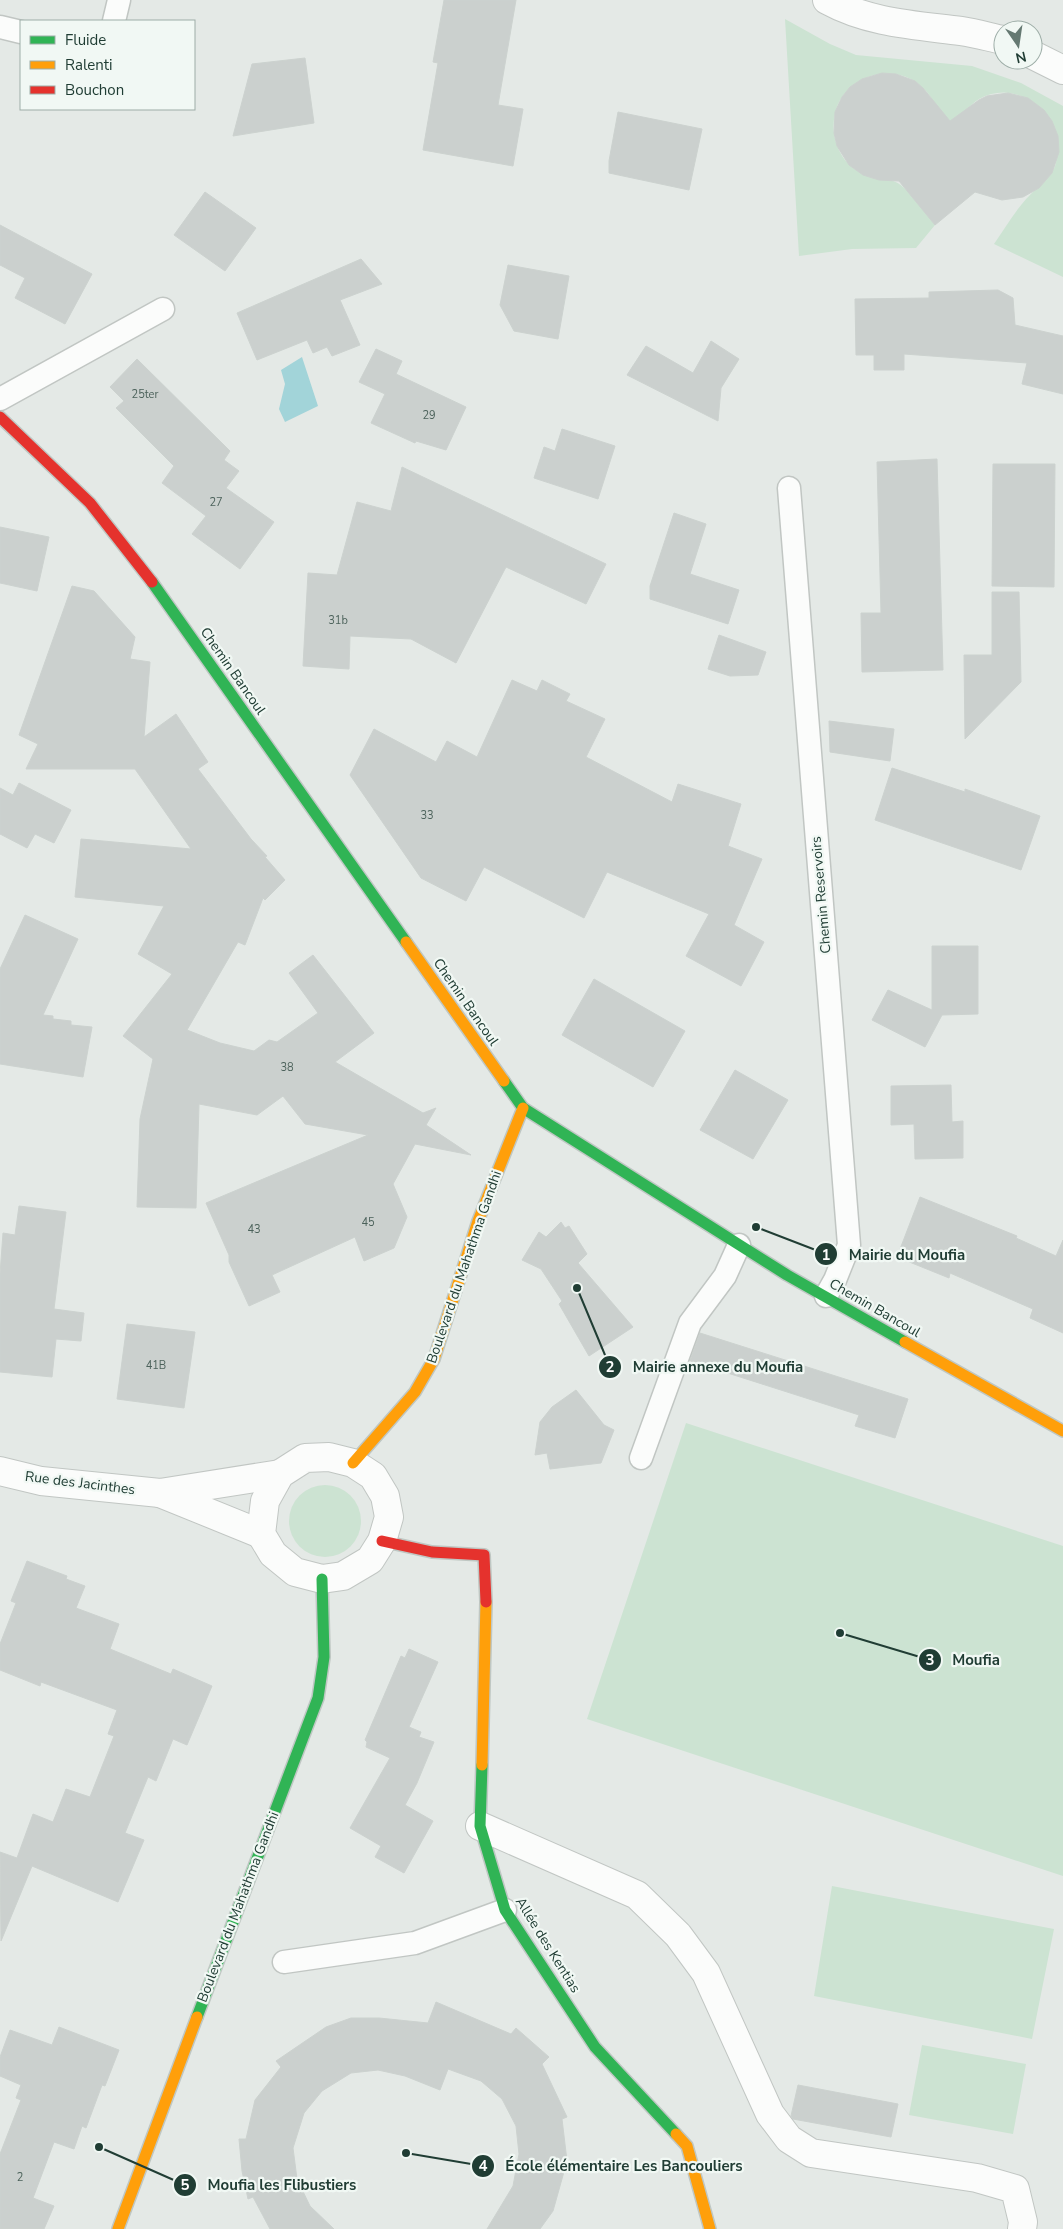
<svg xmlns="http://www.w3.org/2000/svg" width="1063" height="2229" viewBox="0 0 1063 2229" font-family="'Nunito Sans',sans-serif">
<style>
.green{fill:#cce3d2}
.water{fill:#a2d4d9}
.building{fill:#cbd0ce;stroke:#ccd2cf}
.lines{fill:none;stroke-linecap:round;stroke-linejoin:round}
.lane-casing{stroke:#c1c6c3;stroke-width:25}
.street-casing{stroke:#c1c6c3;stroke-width:30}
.fast-casing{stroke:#bfc7c3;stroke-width:14}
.slow-casing{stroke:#bfc7c3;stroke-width:14}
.jam-casing{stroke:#bfc7c3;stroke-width:14}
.lane{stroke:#fbfcfb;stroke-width:22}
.street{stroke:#fbfcfb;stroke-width:28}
.fast{stroke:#30b455;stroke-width:11}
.slow{stroke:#ff9f0a;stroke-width:11}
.jam{stroke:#e5322d;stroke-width:11}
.labels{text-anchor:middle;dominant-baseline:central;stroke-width:4.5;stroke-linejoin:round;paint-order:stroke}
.number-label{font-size:11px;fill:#4c625b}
.street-label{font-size:14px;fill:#203d34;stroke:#f1f8f4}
.leader{fill:none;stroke:#203d34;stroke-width:2}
.callout-dot{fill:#203d34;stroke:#f1f8f4;stroke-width:2}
.mark-label{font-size:15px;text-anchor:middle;font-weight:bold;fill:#fff}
.callout-label{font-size:15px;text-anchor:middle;font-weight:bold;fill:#203d34;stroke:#f1f8f4;stroke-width:4.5;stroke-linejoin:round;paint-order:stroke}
</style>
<rect width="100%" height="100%" fill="#e4e9e6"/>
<g class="green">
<path d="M 785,19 L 830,44 L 856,55 L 972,66 L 1021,83 L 1063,106 L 1063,277 L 994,244 C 1005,228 1016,209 1030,195 C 1040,184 1052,178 1056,163 C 1063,118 1021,76 979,99 C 969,105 963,115 956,124 L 940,121 C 937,108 933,97 923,88 C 895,60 843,75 835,114 C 829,139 842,167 867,176 C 876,180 884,178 893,181 C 907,185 926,213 935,225 L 916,248 L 852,249 L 799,256 Z"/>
<polygon points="686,1423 1063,1546 1063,1876 587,1719"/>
<circle cx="325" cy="1521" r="36"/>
<polygon points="832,1886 1054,1929 1032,2039 814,1996"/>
<polygon points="922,2045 1026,2064 1013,2134 909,2115"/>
</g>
<polygon class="water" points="302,357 318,406 285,422 279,409 285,384 281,370"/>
<g class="building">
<polygon points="444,0 516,0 498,105 523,109 513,166 423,150 438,63 433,62"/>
<polygon points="305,58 314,123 233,136 252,64"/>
<polygon points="882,73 896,74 915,81 923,88 950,121 979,100 987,96 1008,93 1028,98 1044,110 1052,121 1058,136 1059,152 1052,173 1039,188 1023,197 1002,200 975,192 935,225 899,181 879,180 863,175 849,165 837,146 834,133 835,112 842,97 850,87 862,79"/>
<polygon points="618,112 702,129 689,190 609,173 609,161"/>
<polygon points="205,192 256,228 225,271 174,235"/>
<polygon points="0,225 92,274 65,324 15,298 25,278 0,265"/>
<polygon points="361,259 382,284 340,300 360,345 332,356 327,347 313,353 307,340 257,360 237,313"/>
<polygon points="508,265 569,276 558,339 514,331 500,305"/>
<polygon points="998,290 1013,298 1015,325 1063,336 1063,394 1022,384 1027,363 904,354 904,370 874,370 874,355 856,355 855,299 929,298 929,292"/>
<polygon points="711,341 739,359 721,388 718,421 627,375 646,346 693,373"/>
<polygon points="376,349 402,361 396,374 466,407 446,450 416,441 415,443 371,423 385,394 359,382"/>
<polygon points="137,359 230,451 224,460 239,471 226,488 274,522 240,569 192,534 206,516 162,483 174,466 116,408 124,401 110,387"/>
<polygon points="562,429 615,446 598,499 534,478 544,447 555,451"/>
<polygon points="937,459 943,670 862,672 861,613 881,613 877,462"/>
<polygon points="993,464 1055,464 1054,587 992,586"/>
<polygon points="402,467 606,564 586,604 506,567 456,663 411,639 350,636 349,669 303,666 308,573 337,575 357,502 391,511"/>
<polygon points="674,513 706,524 690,574 739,590 728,624 650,599 650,586"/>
<polygon points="0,527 49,537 37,591 0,583"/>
<polygon points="72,586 94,591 135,637 130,659 150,662 144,737 176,714 208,762 198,769 251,839 267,856 265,857 285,880 265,900 263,898 245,945 238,942 187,1030 220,1043 254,1051 269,1040 277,1042 318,1013 289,973 313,955 374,1033 335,1062 423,1113 436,1108 426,1125 471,1155 415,1144 393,1184 407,1217 394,1248 364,1261 355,1237 272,1275 280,1292 249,1306 229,1262 229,1255 206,1203 368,1135 305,1124 283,1096 257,1115 199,1104 196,1208 137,1207 140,1119 153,1059 123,1036 172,974 138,954 164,906 75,897 81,839 191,849 135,769 26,769 38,744 19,735"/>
<polygon points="992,592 1019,592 1021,682 965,739 964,655 992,655"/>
<polygon points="719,635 766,652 758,675 730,676 708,669"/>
<polygon points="512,680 537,691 542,680 570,694 566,701 605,719 586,757 672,802 678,784 741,804 728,846 762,859 734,925 764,942 741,986 686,956 709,914 607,872 584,918 484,867 466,901 421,878 350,775 374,729 436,762 447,741 477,757"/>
<polygon points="829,721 894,729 890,761 830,752"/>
<polygon points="892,768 965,792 965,789 1040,816 1021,870 875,820"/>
<polygon points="19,783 71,810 54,843 35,834 27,848 0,834 0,788 13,795"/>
<polygon points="25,915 78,939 43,1015 53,1016 53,1019 71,1021 71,1025 92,1027 83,1077 0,1064 0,969"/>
<polygon points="932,946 978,946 978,1014 942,1015 925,1047 872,1020 888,990 932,1010"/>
<polygon points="594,979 685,1031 653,1087 562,1035"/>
<polygon points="735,1070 788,1100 753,1159 700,1130"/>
<polygon points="951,1085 952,1122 963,1121 963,1158 915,1159 914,1124 891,1125 891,1086"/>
<polygon points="920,1197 1017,1236 1016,1238 1056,1256 1063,1240 1063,1333 1030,1318 1033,1309 950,1273 949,1278 897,1257"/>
<polygon points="19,1206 66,1212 54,1309 84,1313 81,1341 56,1339 52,1377 0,1372 0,1274 3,1233 15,1235"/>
<polygon points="561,1222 565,1228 569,1226 587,1254 578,1263 633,1327 589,1356 559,1304 562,1301 541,1269 522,1260 539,1232 546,1237"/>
<polygon points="127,1324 195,1332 184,1408 117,1399"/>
<polygon points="700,1333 908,1399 895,1438 855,1426 859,1415 690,1361"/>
<polygon points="576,1390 604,1425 614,1430 601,1463 550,1469 547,1453 535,1455 540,1422 552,1407"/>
<polygon points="27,1561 67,1576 66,1579 85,1586 76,1608 119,1624 110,1649 171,1674 173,1669 212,1686 187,1745 173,1739 156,1781 148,1777 125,1833 144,1840 118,1902 32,1866 1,1941 0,1852 17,1858 33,1814 53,1822 66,1789 90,1797 114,1736 108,1734 117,1710 41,1682 40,1686 0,1670 0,1644 16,1603 11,1601"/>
<polygon points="409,1649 438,1662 409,1727 421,1732 419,1737 434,1742 417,1783 405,1805 433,1821 404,1873 375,1857 381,1846 350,1828 390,1758 366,1747 367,1742 365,1740 401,1656 405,1658"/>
<polygon points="436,2002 511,2034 516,2028 549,2057 542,2064 567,2117 562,2119 567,2161 553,2211 540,2229 487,2229 513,2186 519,2154 516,2126 502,2099 481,2081 448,2069 440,2090 405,2076 378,2070 351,2073 322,2091 304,2113 293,2148 297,2179 310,2206 334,2229 270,2229 253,2197 248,2199 242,2171 239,2139 246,2139 255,2100 281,2067 276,2061 326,2027 351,2018 379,2018 428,2023"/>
<polygon points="59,2027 119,2050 105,2086 102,2085 86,2128 82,2126 74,2149 54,2142 33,2198 54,2206 44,2229 0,2229 0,2154 21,2100 16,2098 21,2085 0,2076 0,2057 10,2030 52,2045"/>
<polygon points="798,2085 898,2104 891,2137 793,2119 791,2116"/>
</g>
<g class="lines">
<g class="lane-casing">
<g id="lane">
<polyline points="114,21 119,0"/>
<polyline points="0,27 21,32"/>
<polyline points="0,399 163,309"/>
<polyline points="789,488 849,1245 835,1280 826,1296"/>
<polyline points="641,1458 690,1323 725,1276 739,1245"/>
<polyline points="284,1962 415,1943 505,1910"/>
</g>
</g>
<g class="street-casing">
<g id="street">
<path d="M 827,0 C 869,23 914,25 961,31 C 975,33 989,37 1003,40"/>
<polyline points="1033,55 1063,70"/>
<polygon points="329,1457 353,1463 373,1476 385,1496 389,1517 382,1541 370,1560 343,1576 322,1579 295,1572 273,1554 261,1534 265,1501 280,1474 305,1458"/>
<polyline points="0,1471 41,1481 160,1493 280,1474"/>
<polyline points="160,1493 261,1534"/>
<polyline points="480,1826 637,1895 678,1935 706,1973 770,2114 789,2139 811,2153 977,2178 1015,2189 1023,2222 1022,2229"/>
</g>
</g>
<g class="fast-casing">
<g id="fast">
<polyline points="152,582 406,942"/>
<polyline points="504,1081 523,1108 787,1275 905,1342"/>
<polyline points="482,1765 480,1826 505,1910 595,2047 676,2134"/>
<polyline points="197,2017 318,1698 324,1657 322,1579"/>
</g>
</g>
<g class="slow-casing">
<g id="slow">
<polyline points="406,942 504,1081"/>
<polyline points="905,1342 1063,1431"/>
<polyline points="353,1463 415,1392 434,1359 478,1221 523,1108"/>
<polyline points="482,1765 486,1602"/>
<polyline points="676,2134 687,2146 710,2229"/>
<polyline points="118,2229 197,2017"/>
</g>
</g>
<g class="jam-casing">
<g id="jam">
<polyline points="0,417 90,503 152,582"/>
<polyline points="382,1541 432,1552 484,1555 486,1602"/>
</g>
</g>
<use href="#lane" class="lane"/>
<use href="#street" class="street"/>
<use href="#fast" class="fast"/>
<use href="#slow" class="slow"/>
<use href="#jam" class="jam"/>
</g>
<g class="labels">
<g class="number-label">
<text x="145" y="394">25ter</text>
<text x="429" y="415">29</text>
<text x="216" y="502">27</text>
<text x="338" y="620">31b</text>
<text x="427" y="815">33</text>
<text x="287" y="1067">38</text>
<text x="368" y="1222">45</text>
<text x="254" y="1229">43</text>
<text x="156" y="1365">41B</text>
<text x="20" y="2177">2</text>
</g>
<g class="street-label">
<text transform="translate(233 671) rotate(55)">Chemin Bancoul</text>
<text transform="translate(821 895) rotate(-95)">Chemin Reservoirs</text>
<text transform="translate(466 1002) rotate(55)">Chemin Bancoul</text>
<text transform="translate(464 1267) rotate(-71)">Boulevard du Mahathma Gandhi</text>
<text transform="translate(875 1308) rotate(30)">Chemin Bancoul</text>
<text transform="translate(80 1483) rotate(7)">Rue des Jacinthes</text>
<text transform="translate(238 1907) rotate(-69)">Boulevard du Mahathma Gandhi</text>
<text transform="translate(548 1945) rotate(58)">Allée des Kentias</text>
</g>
</g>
<path class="leader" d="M756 1227L826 1254M577 1288L610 1367M840 1633L930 1660M406 2153L483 2166M99 2147L185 2185"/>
<g class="callout-dot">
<circle cx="756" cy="1227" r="5"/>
<circle cx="577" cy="1288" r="5"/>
<circle cx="840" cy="1633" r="5"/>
<circle cx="406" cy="2153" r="5"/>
<circle cx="99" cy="2147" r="5"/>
<circle cx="826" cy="1254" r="12"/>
<circle cx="610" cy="1367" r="12"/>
<circle cx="930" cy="1660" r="12"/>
<circle cx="483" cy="2166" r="12"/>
<circle cx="185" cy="2185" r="12"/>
</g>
<g class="mark-label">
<text x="826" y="1260">1</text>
<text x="610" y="1372">2</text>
<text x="930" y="1665">3</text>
<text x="483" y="2171">4</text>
<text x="185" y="2190">5</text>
</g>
<g class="callout-label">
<text x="907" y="1260">Mairie du Moufia</text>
<text x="718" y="1372">Mairie annexe du Moufia</text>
<text x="976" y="1665">Moufia</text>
<text x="624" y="2171">École élémentaire Les Bancouliers</text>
<text x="282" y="2190">Moufia les Flibustiers</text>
</g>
<rect x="20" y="20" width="175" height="90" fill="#f1f8f4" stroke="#9dada7"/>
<rect x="30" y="36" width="25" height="8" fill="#30b455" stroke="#9dada7"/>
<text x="65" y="45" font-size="15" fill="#203d34">Fluide</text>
<rect x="30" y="61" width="25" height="8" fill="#ff9f0a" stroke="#9dada7"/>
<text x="65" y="70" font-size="15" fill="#203d34">Ralenti</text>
<rect x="30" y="86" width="25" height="8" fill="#e5322d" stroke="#9dada7"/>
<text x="65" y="95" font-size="15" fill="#203d34">Bouchon</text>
<g transform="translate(1018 45) rotate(167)"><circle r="24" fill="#f1f8f4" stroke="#9dada7"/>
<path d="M0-4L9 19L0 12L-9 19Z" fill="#657972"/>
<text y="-8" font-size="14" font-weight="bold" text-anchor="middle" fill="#203d34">N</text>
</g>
</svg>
